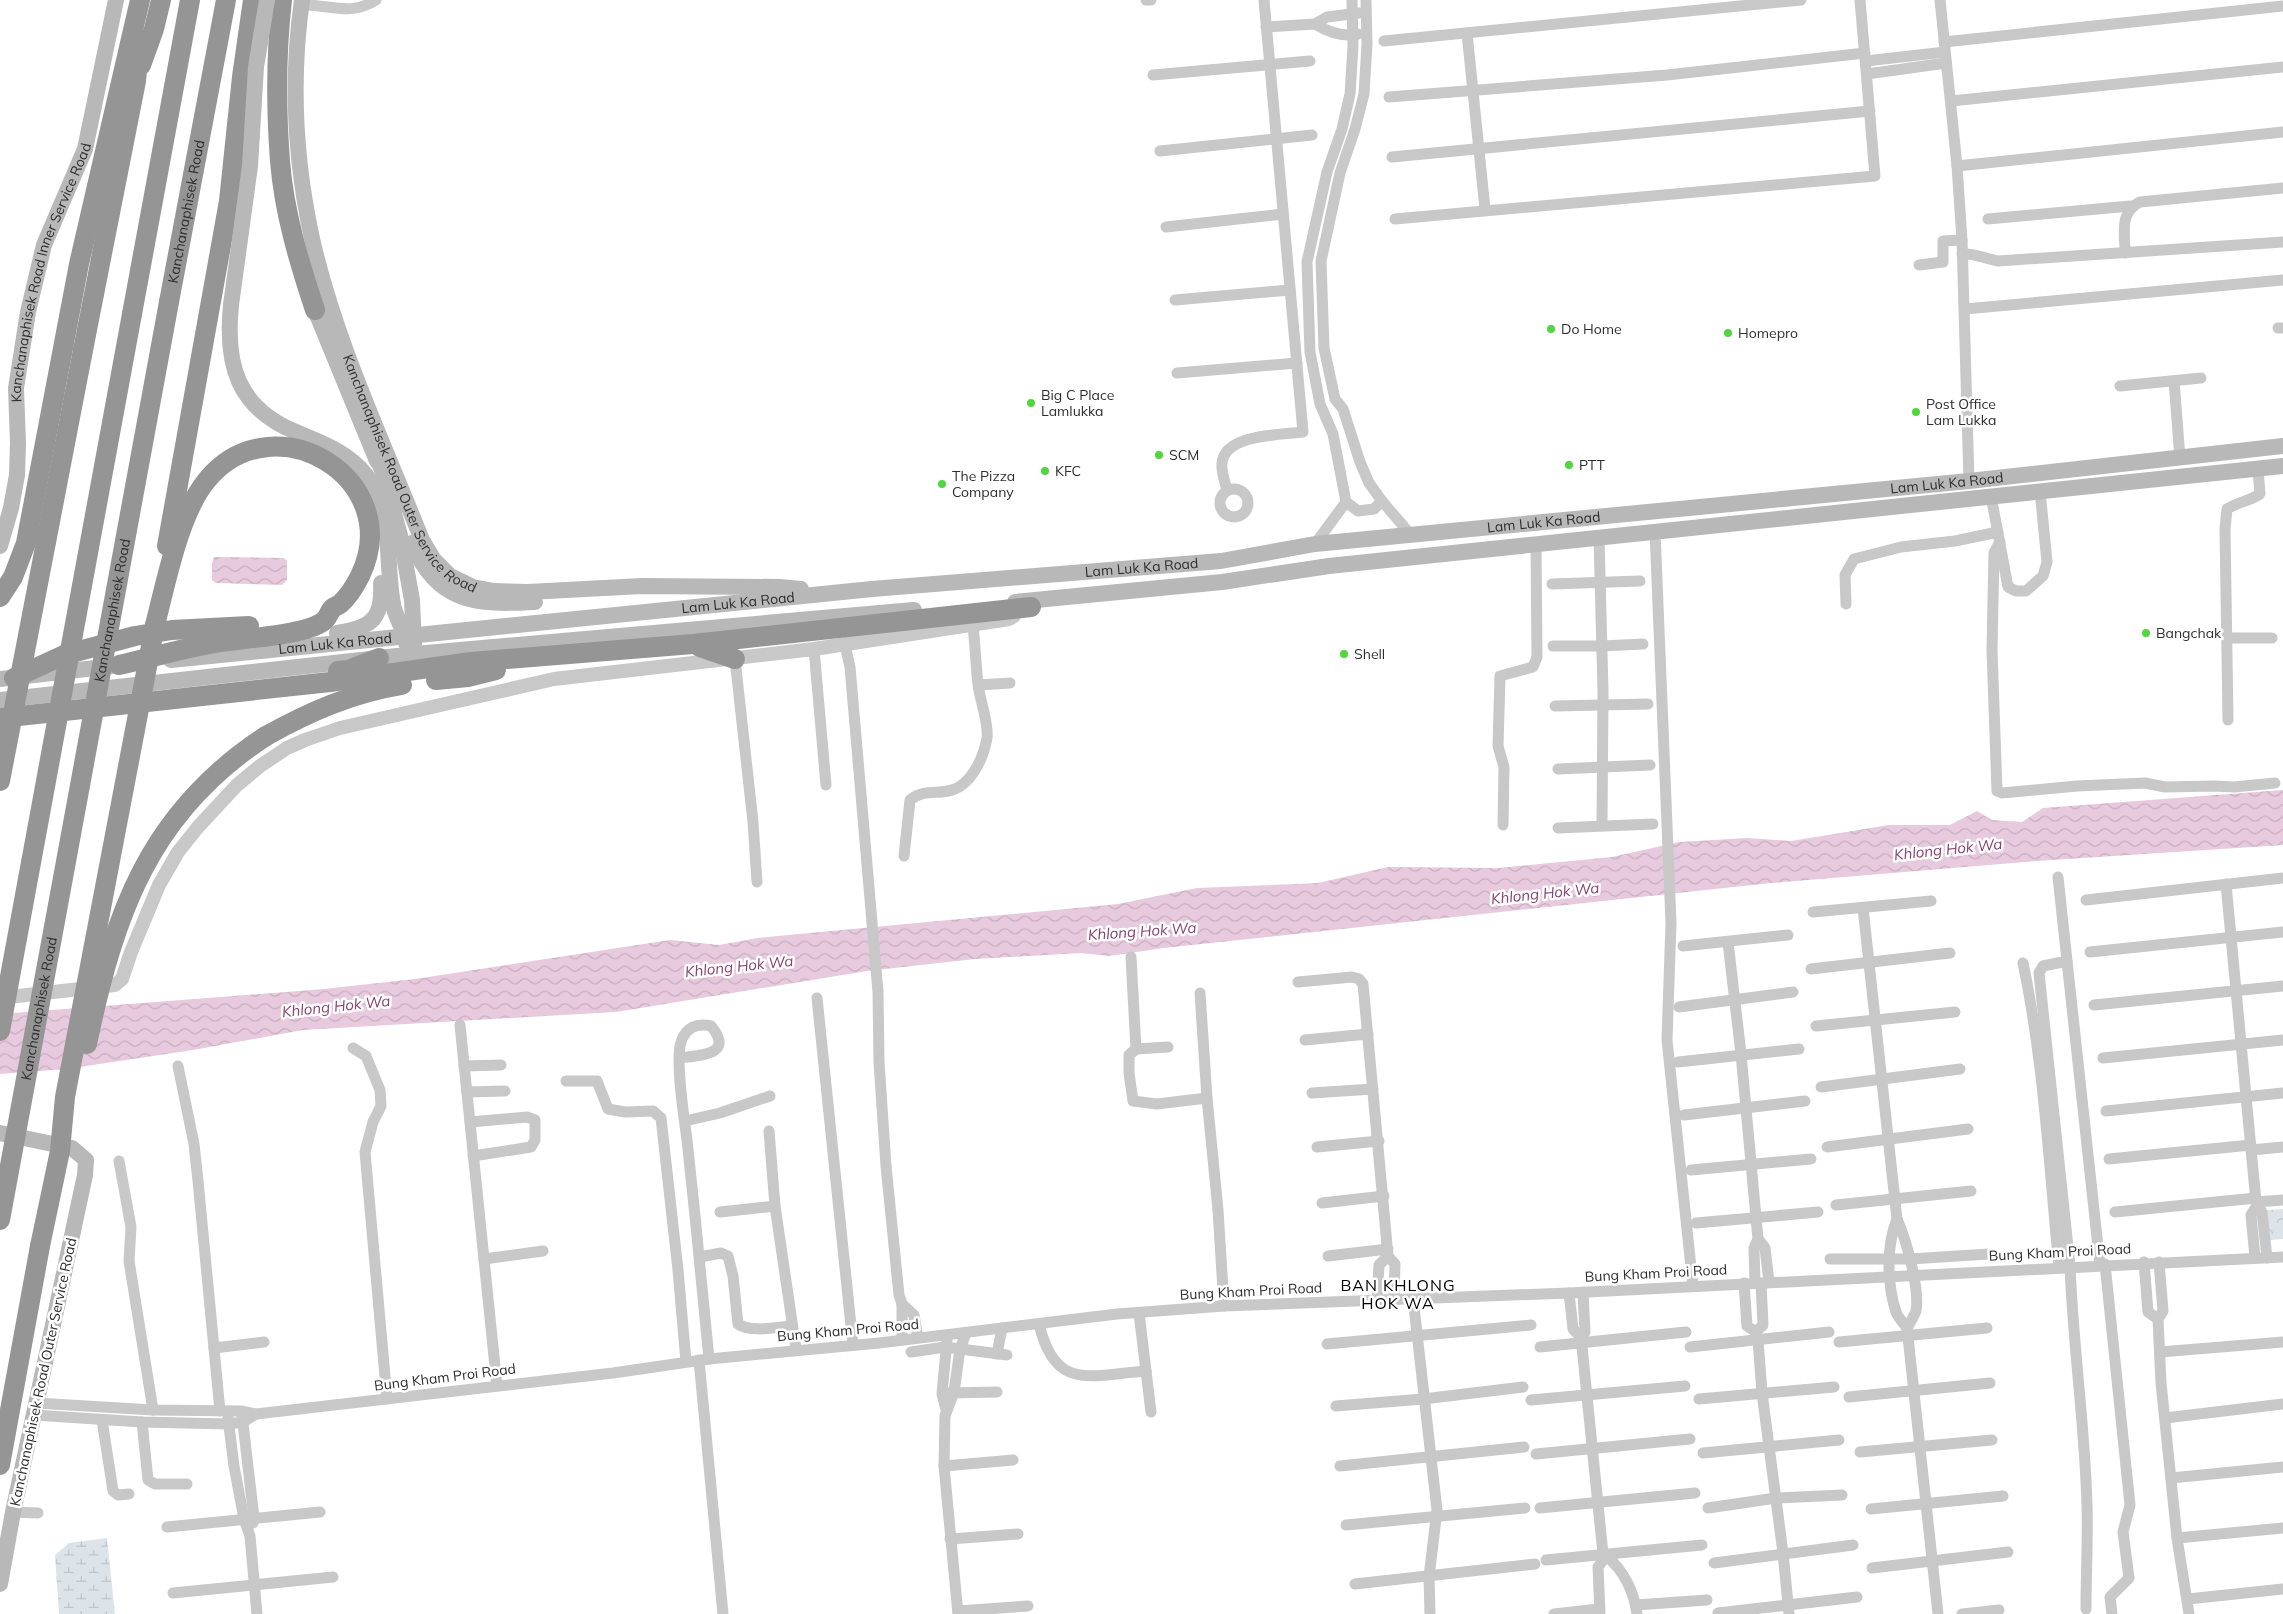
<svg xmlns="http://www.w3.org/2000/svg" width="2283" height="1614" viewBox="0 0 2283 1614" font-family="Mulish,sans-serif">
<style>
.forest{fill:url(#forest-crowns)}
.wetland{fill:url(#wetland-marsh)}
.water{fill:url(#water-waves)}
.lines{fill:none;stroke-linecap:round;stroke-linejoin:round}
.minor{stroke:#c8c8c8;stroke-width:11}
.tertiary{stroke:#c8c8c8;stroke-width:14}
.secondary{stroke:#b8b8b8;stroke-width:16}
.motorway{stroke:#959595;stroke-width:20}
.secondary-bridge{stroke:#b8b8b8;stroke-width:16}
.motorway-bridge{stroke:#959595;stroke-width:20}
.poi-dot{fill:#50d73e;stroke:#fff;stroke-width:2}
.labels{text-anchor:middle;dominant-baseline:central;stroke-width:5;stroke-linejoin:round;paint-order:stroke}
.street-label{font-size:14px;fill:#2e2e2e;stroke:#fff}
.poi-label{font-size:14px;fill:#2e2e2e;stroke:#fff;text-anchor:start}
.water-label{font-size:15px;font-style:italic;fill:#894271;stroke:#fff}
.quarter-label{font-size:16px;letter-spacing:1px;fill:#000;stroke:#fff}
</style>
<defs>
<pattern id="forest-crowns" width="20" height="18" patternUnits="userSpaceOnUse" patternTransform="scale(1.25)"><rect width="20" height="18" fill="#dce4ea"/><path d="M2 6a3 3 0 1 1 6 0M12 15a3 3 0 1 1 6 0" fill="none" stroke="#bdc4c9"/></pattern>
<pattern id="wetland-marsh" width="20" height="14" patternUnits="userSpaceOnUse" patternTransform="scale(1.25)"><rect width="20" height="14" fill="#dce4ea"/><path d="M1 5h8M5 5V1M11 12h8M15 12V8" fill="none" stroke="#bdc4c9"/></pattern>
<pattern id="water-waves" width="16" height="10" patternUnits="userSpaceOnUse" patternTransform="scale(1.25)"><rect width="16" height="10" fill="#e8cade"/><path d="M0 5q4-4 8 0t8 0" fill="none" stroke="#c7aebf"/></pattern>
</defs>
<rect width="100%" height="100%" fill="#fff"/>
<polygon class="forest" points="2283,1209 2283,1239 2270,1240 2267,1210"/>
<polygon class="wetland" points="107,1538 115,1614 59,1614 55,1555 69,1543"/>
<g class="water">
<polygon points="214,557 284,558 287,561 287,580 282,585 216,583 212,580 212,563"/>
<polygon points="2283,790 2283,845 2037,861 1771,883 1164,948 1109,956 1081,953 975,959 867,971 616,1012 303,1030 193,1050 66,1069 0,1074 0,1014 324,989 415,979 670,940 719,945 758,938 1118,904 1197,888 1318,883 1388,867 1499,868 1612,857 1679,842 1747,838 1791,841 1889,825 1950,825 1977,811 1992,820 2022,822 2043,808"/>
</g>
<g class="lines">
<g class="minor">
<polyline points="1146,0 1151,0"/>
<polyline points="1366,0 1367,44 1364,94 1355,129 1340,173 1321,261 1324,348 1335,399 1343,409 1360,462 1369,483 1382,501 1411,535"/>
<polyline points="1940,0 1957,166 1962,240 1969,481"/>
<path d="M 301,5 C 330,4 350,17 376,0"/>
<path d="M 1315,24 C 1328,32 1343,37 1358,34"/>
<polyline points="1266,27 1315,24 1327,17 1359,13"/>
<polyline points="1467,33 1485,209"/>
<polyline points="1384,41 1801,0"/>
<polyline points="1944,42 2283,6"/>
<polyline points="1866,61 1945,52"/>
<polyline points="1867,74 1946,63"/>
<polyline points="1153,75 1310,61"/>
<polyline points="1389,97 1667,75 1865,53"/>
<polyline points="1951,101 2283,67"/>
<polyline points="1160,151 1312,135"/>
<polyline points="1392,157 1870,111"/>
<polyline points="1957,166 2283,132"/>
<polyline points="1395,219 1875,176 1860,0"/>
<polyline points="1988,219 2130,206"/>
<polyline points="1166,227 1283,214"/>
<path d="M 2125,253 C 2125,233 2119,212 2140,202 L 2283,188"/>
<path d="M 1962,254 C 1976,253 1985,259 1998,261 L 2283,242"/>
<polyline points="1919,265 1943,262 1943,241 1962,240"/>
<polyline points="1175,300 1290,290"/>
<polyline points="1965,309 2283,280"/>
<polyline points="2278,328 2283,328"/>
<polyline points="1177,373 1297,363"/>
<polyline points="2174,381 2180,458"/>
<polyline points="2120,386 2201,378"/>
<circle cx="1234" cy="503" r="14"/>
<path d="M 1227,490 C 1225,482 1221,472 1222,463 C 1225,434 1280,435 1303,432 L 1264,0"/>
<polyline points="1991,496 2008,587 2016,591 2026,591 2043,576 2047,562 2040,491"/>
<polyline points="1346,502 1358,511 1374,509 1382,501"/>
<polyline points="1655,531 1671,923 1667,1040 1693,1286"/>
<polyline points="1599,537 1603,692 1602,825"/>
<polyline points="2000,542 1994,553 1992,650 1997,791 2002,793 2077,786 2145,783 2165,787 2215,786 2234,787 2275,783"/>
<polyline points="1315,544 1346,502 1333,434 1320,404 1310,352 1307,262 1327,172 1342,129 1350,94 1353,46 1352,0"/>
<polyline points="1552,584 1640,581"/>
<polyline points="1846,604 1845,575 1854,559 1901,547 1955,541 1998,532"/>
<polyline points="2226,638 2272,638"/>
<polyline points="845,645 850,667 878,992 879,1062 886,1166 899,1295 902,1304 902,1340"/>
<polyline points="1553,646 1602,646 1643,644"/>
<polyline points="814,649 826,785"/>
<polyline points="735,659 753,822 757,882"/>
<polyline points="979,685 1010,683"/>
<polyline points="1555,706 1648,704"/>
<path d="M 2228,720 L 2225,529 L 2227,509 C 2238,502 2250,501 2260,494 L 2258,469"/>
<polyline points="1558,769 1650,765"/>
<polyline points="1503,825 1504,767 1498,746 1500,676 1533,667 1537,657 1536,544"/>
<polyline points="1558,828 1653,824"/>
<path d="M 904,856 L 910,800 C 926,787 942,797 959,787 C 975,777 984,755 987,738 C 989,724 980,700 978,685 C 976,665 975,645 973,625"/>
<path d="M 2058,877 L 2067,961 L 2043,966 L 2039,973 L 2070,1266 C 2073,1346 2085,1426 2087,1506 C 2088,1540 2086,1575 2086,1609"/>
<polyline points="2226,884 2256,1202 2262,1212 2267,1258"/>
<polyline points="2086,900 2283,878"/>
<path d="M 1863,908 L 1897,1219 C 1906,1239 1920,1289 1916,1311 C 1914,1316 1910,1323 1907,1328"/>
<polyline points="1813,912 1931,901"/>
<polyline points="1728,942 1741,1054 1758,1239 1754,1248 1755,1283"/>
<polyline points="1683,946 1788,935"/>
<polyline points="2090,952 2283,932"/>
<polyline points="1131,957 1136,1049 1129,1055 1129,1073 1133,1101 1157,1104 1207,1098 1218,1210 1224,1306"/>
<polyline points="2067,961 2100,1265"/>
<path d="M 2023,963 C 2044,1063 2049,1166 2059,1267"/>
<polyline points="1811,969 1950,953"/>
<polyline points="1298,982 1352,977 1359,979 1363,984 1388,1256 1395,1264 1394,1299"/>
<polyline points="1200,993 1207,1098"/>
<polyline points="817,998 853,1345"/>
<polyline points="2094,1005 2283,986"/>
<polyline points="1679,1007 1793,992"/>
<polyline points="460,1025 497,1386"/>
<polyline points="1816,1026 1955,1012"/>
<polyline points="1305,1040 1368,1034"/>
<polyline points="353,1048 366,1056 380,1090 381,1106 373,1122 365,1152 387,1399"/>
<polyline points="1136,1049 1168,1047"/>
<path d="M 680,1058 C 700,1055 735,1055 711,1026 C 697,1023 686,1027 681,1042 C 675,1061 684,1117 687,1140 C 695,1213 702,1285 709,1359"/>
<polyline points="2103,1058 2283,1040"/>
<polyline points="1678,1062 1799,1049"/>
<polyline points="178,1066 194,1144 198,1181 220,1411"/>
<polyline points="464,1066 501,1065"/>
<polyline points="566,1081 597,1081 608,1109 625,1112 653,1111 661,1118 678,1270 686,1362"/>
<polyline points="1821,1087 1960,1069"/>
<polyline points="467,1092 505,1091"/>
<polyline points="1312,1093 1373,1089"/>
<polyline points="2106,1111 2283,1093"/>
<polyline points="1684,1115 1805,1101"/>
<polyline points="685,1121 720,1113 770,1096"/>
<polyline points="470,1122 527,1117 535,1120 535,1140 531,1147 473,1156"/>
<polyline points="769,1131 775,1206 796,1349"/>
<polyline points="1317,1147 1379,1141"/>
<polyline points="1827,1147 1968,1129"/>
<polyline points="2251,1150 2283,1147"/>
<polyline points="2109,1159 2251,1145"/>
<polyline points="119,1161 131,1227 129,1261 153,1410"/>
<polyline points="1691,1170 1811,1159"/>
<polyline points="2256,1202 2283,1200"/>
<polyline points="1322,1203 1384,1196"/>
<polyline points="1836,1205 1971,1191"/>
<polyline points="720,1212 775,1206"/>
<polyline points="2115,1212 2256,1198"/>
<path d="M 1897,1219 C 1886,1246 1887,1284 1896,1312 C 1898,1318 1904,1323 1907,1328 L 1938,1614"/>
<polyline points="1696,1223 1818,1212"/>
<polyline points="1758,1239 1765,1248 1769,1282"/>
<polyline points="1328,1256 1388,1249"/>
<path d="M 700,1257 L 721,1253 L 728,1256 L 733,1276 L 738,1324 C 752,1333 776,1327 792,1326"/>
<polyline points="2255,1258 2251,1215 2257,1205"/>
<polyline points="484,1259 543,1251"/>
<polyline points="1830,1259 1910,1259 1989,1254"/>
<polyline points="2144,1262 2148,1312 2158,1319"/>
<polyline points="2159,1262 2163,1311 2158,1319 2161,1383 2177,1538 2189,1614"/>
<polyline points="2105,1264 2130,1505 2123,1532 2129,1578 2110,1597 2112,1614"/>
<polyline points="1744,1283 1747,1326 1756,1332 1758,1340 1762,1393 1783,1553 1789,1614"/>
<polyline points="1583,1292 1585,1332 1581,1337 1603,1554 1606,1556 1598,1567 1600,1614"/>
<polyline points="1569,1293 1573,1329 1581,1337"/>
<polyline points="1413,1298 1437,1510 1429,1577 1430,1614"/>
<polyline points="1377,1300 1379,1265 1388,1256"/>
<polyline points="902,1304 914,1315 918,1338"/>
<polyline points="1139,1313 1151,1412"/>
<path d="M 1039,1324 C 1055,1392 1090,1375 1146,1371"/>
<polyline points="1756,1332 1763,1325 1761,1283"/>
<polyline points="1839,1342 1987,1328"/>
<polyline points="1327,1344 1531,1325"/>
<polyline points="1540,1347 1686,1332"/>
<polyline points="1690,1347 1829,1332"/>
<polyline points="214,1348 264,1342"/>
<polyline points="911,1352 945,1347 1007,1355"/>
<polyline points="2160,1352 2283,1342"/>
<polyline points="997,1354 1002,1328"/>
<polyline points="699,1360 723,1614"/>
<polyline points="949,1393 997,1392"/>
<polyline points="1849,1397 1990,1383"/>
<polyline points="1699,1399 1834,1387"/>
<polyline points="1531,1400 1685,1386"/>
<polyline points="36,1403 153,1410 241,1411 256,1414 613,1373 709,1359 879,1343 1117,1314 1224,1306 1569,1293 2283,1257"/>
<polyline points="1336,1406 1423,1399 1523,1387"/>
<polyline points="946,1410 942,1394 947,1340"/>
<polyline points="34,1415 142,1422 229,1424 243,1422 256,1414"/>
<polyline points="242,1415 254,1518 253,1523"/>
<polyline points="228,1418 234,1466 244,1519 250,1536 257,1614"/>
<polyline points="2165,1418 2283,1404"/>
<polyline points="102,1420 113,1491 118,1495 129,1494"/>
<polyline points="142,1422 148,1480 155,1484 187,1484"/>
<polyline points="1860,1452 1992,1440"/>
<polyline points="1703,1453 1839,1440"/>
<polyline points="1536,1454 1690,1439"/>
<polyline points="944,1466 1013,1460"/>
<polyline points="1340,1466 1524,1447"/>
<polyline points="2171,1478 2283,1467"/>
<polyline points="1540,1508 1695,1493"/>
<polyline points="1708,1508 1776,1498 1842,1495"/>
<polyline points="1871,1509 2003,1496"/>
<polyline points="13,1512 38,1513"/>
<polyline points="1346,1525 1525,1508"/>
<polyline points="167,1527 320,1512"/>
<polyline points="2177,1538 2283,1528"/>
<polyline points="950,1539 1018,1534"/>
<path d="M 1606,1556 C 1624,1570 1634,1592 1637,1614"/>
<polyline points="1546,1560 1702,1545"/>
<polyline points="1714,1563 1853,1545"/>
<polyline points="1872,1568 2008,1552"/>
<polyline points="1355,1584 1535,1564"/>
<polyline points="173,1593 333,1577"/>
<polyline points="2188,1599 2283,1589"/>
<polyline points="1636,1605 1707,1600"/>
<polyline points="958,1611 1028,1606"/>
<polyline points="1718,1613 1857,1597"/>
<polyline points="958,1614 944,1466 945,1416 954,1392 960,1349 966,1333"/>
<polyline points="1554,1614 1599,1609"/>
<polyline points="1962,1614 1999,1610"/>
</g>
<polyline class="tertiary" points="0,998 115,985 122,979 131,952 159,885 178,852 198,827 237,785 260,766 287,748 305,740 340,728 554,679 814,649 1009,619 1014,616"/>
<g class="secondary">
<path id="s1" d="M 302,0 C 291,77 295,158 311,234 C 334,339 382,439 422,540 L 434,560 L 450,576 L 473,587 L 494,591 L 528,592 L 642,586 L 780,587 L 801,589"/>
<polyline points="317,298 315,310 377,461"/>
<path d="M 231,305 C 225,364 237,408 296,432 C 322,443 348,452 366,475 C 394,510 385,562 393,604 C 395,618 405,629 406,643"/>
<polyline points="374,451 397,506"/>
<polyline points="389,496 401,539 412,600 414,644"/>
<path d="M 412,543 C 437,604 477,605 535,602"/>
<path id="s2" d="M 0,546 L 11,508 L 17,475 L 18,443 L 16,388 L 28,312 L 44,245 L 85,149 L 116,0"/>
<polyline points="1015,602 1222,582 1329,566 2283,466"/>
<path d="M 337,633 C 372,628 383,618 381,583"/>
<path id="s3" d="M 171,660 L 872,589 L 1221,561 L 1315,544 L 1969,481 L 2283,446"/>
<polyline points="0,679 112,666"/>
<polyline points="0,700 415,654 914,610"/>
<polyline points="0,1133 72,1148 86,1160 85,1175 13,1512 0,1584"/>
</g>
<g class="motorway">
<path d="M 282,0 C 276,53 276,108 280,161 C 284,212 299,262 315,310"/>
<polyline points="141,65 154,29 161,0"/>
<path id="s4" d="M 169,302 L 226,0"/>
<polyline points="132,314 190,0"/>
<polyline points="83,350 136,81 139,50"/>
<polyline points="167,546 229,201 242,77 253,0"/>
<polyline points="0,597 13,577 26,543 79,264 140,0"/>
<polyline points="700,647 735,659"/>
<path d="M 119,665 C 151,658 183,648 215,643 C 240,638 307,636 325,620 C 328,617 329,613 331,610 C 333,607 337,606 340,604 C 348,597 355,586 360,576 C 407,479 274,399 207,480 C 179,513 166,583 155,625"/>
<polyline points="338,671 348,670 379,658"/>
<polyline points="14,678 64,655 135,636 172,630 249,626"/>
<polyline points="436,680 468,677 496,670"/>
<polyline points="0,718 330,682 471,662 693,644 1031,607"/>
<path d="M 266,736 C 309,712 352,693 402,685"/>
<polyline points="0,1465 40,1246"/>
</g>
<polyline class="secondary-bridge" points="231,305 250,166 256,67 267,0"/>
<g class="motorway-bridge">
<polyline points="0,781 83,350"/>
<polyline points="0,1031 132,314"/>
<path d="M 87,1044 C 114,914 149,812 266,736"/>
<path id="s5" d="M 0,1220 L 169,302"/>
<polyline points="40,1246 60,1151 65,1097 155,625"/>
</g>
</g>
<g class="poi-dot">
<circle cx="1551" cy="329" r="5"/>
<circle cx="1728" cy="333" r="5"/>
<circle cx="1031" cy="403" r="5"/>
<circle cx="1916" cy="412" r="5"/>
<circle cx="1159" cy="455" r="5"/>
<circle cx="1569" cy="465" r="5"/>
<circle cx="1045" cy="471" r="5"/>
<circle cx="942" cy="484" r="5"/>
<circle cx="2146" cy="633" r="5"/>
<circle cx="1344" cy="654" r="5"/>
</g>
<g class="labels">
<g class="street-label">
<text stroke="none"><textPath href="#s4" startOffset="92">Kanchanaphisek Road</textPath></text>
<text stroke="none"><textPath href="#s2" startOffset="281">Kanchanaphisek Road Inner Service Road</textPath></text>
<text stroke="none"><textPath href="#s1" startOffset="499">Kanchanaphisek Road Outer Service Road</textPath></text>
<text stroke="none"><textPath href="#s3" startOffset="1785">Lam Luk Ka Road</textPath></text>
<text stroke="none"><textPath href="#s3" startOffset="1380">Lam Luk Ka Road</textPath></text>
<text stroke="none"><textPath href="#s3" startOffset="975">Lam Luk Ka Road</textPath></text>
<text stroke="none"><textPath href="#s3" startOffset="570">Lam Luk Ka Road</textPath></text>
<text stroke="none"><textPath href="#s5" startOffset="620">Kanchanaphisek Road</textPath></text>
<text stroke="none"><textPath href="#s3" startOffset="165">Lam Luk Ka Road</textPath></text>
<text stroke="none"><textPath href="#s5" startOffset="215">Kanchanaphisek Road</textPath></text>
<text transform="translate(2060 1252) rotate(-3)">Bung Kham Proi Road</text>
<text transform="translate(1656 1273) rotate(-3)">Bung Kham Proi Road</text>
<text transform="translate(1251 1291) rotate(-3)">Bung Kham Proi Road</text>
<text transform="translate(848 1330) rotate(-5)">Bung Kham Proi Road</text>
<text transform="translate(43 1372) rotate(-78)">Kanchanaphisek Road Outer Service Road</text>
<text transform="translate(445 1377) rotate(-7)">Bung Kham Proi Road</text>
</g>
<g class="poi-label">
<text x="1561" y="329">Do Home</text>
<text x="1738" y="333">Homepro</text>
<text x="1041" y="395">Big C Place<tspan x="1041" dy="16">Lamlukka</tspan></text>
<text x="1926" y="404">Post Office<tspan x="1926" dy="16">Lam Lukka</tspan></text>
<text x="1169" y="455">SCM</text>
<text x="1579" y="465">PTT</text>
<text x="1055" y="471">KFC</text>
<text x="952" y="476">The Pizza<tspan x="952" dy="16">Company</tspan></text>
<text x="2156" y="633">Bangchak</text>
<text x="1354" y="654">Shell</text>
</g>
<g class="water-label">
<text transform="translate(1948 849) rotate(-6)">Khlong Hok Wa</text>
<text transform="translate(1545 893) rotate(-6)">Khlong Hok Wa</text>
<text transform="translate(1142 931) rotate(-4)">Khlong Hok Wa</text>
<text transform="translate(739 966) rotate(-6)">Khlong Hok Wa</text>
<text transform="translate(336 1006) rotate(-6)">Khlong Hok Wa</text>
</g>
<g class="quarter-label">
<text x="1398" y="1285">BAN KHLONG<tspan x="1398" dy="18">HOK WA</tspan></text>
</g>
</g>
</svg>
